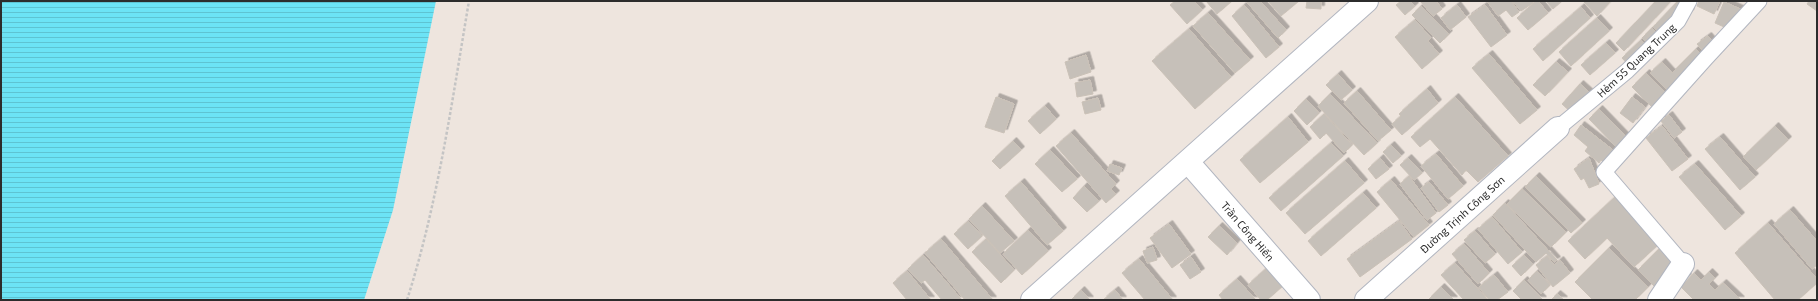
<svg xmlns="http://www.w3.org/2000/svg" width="1818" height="301" viewBox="0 0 1818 301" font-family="'Exo 2',sans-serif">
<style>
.water{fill:url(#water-rules)}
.building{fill:#c6c0b9;stroke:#cac1b7;filter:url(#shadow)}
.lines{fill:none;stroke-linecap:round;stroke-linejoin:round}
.service-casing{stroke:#b2b6c0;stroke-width:17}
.minor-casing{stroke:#b2b6c0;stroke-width:24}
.path{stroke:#c4c4c4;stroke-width:2.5;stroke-dasharray:3 2;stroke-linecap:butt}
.service{stroke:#fff;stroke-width:15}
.minor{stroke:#fff;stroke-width:22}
.labels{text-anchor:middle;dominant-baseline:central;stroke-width:3;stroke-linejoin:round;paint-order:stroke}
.street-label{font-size:11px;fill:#2c2c2c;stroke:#fff}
</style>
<defs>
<pattern id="water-rules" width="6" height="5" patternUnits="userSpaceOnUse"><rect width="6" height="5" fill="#6ce3f5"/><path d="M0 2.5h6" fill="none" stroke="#5ec3d2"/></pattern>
<filter id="shadow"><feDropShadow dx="3.5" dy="-3.5" stdDeviation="0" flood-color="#0004"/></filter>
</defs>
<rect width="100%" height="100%" fill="#eee5de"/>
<polygon class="water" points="1,1 436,1 393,210 364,300 1,300"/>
<g class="building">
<polygon points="1175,1 1194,1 1202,10 1187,24 1170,5"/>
<polygon points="1206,1 1232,1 1217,14"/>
<polygon points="1246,1 1260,1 1286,30 1278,38"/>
<polygon points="1268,1 1299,1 1281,16"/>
<polygon points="1307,1 1321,1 1321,9 1306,8"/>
<polygon points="1401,1 1410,1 1415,6 1405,15 1396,5"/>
<polygon points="1420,1 1436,1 1442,9 1433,16"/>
<polygon points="1487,1 1511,1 1519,12 1512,17 1506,10 1498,16"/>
<polygon points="1513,1 1531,1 1533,3 1521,11"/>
<polygon points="1536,1 1538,1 1548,13 1528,30 1517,18"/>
<polygon points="1546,1 1562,1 1553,9"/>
<polygon points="1583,1 1611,1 1597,16"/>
<polygon points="1656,1 1671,1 1624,51 1616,43"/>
<polygon points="1678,1 1691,12 1665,39 1653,27"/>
<polygon points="1699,1 1720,1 1714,14 1697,6"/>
<polygon points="1809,1 1817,1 1817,11 1807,4"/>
<polygon points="1724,2 1747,12 1738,33 1715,23"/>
<polygon points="1244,5 1279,47 1266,58 1232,16"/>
<polygon points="1457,5 1466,17 1450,30 1441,18"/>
<polygon points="1485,5 1507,35 1491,47 1468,17"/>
<polygon points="1421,6 1449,34 1440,43 1412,15"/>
<polygon points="1581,7 1590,18 1543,61 1533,49"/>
<polygon points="1208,13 1250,60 1235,73 1193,26"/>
<polygon points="1597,18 1609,31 1571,66 1559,52"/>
<polygon points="1415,20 1431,38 1428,41 1439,54 1422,69 1395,37"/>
<polygon points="1652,28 1666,43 1657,52 1642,38"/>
<polygon points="1189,29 1231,77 1195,109 1152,61"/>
<polygon points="1708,36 1719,49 1709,58 1697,44"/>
<polygon points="1641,40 1652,53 1633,70 1622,58"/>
<polygon points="1606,43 1615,53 1590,75 1581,65"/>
<polygon points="1696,49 1710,63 1675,98 1650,73 1662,62 1672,73"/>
<polygon points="1489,54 1537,110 1520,124 1472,68"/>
<polygon points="1086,55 1091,72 1070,79 1065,62"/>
<polygon points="1556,62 1568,72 1545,96 1533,85"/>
<polygon points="1646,73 1666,93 1652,107 1632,87"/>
<polygon points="1338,74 1352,90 1341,100 1326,85"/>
<polygon points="1090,80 1093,94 1077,97 1075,83"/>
<polygon points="1580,84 1591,94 1574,115 1562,104"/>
<polygon points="1427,89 1438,103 1402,135 1392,124 1401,116 1399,114"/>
<polygon points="1357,91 1391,130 1378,141 1344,103"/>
<polygon points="1330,94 1377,143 1364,155 1318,106"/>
<polygon points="996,97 1014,104 1004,133 985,127"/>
<polygon points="1455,97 1508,156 1478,182 1466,170 1462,175 1430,139 1420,147 1411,137"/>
<polygon points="1632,97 1645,107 1633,123 1620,113"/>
<polygon points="1098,98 1101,110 1085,114 1082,102"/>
<polygon points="1306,99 1319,113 1307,125 1294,111"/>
<polygon points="1045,106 1056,119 1040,134 1028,121"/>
<polygon points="1599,109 1629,140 1619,150 1589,119"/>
<polygon points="1324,114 1352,145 1344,153 1326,133 1320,139 1310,127"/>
<polygon points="1669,115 1682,132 1674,138 1661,121"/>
<polygon points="1288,117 1308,142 1260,183 1240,160"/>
<polygon points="1581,125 1618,154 1608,166 1601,160 1599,163 1585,151 1588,147 1574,135"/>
<polygon points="1662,126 1688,159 1672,171 1646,138"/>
<polygon points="1775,126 1788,140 1756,170 1743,157"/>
<polygon points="1071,133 1116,184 1111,189 1116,194 1106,203 1056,146"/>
<polygon points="1720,137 1755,177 1740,190 1705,149"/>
<polygon points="1013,141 1021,150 1000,169 992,161"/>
<polygon points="1331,143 1343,156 1281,211 1269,198"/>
<polygon points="1391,145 1401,156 1393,163 1383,152"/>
<polygon points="1050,150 1077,179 1062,192 1035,164"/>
<polygon points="1436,154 1463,186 1448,199 1421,166"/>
<polygon points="1380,158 1389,169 1376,179 1368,169"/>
<polygon points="1408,158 1422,173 1414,180 1400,165"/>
<polygon points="1589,158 1599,184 1589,188 1584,178 1581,180 1574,169"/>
<polygon points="1345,161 1364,183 1305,234 1286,213"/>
<polygon points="1110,164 1122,168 1119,175 1107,171"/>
<polygon points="1695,164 1741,216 1725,230 1679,177"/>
<polygon points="1409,176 1436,213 1427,220 1400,184"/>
<polygon points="1536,176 1582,223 1571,233 1525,187"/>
<polygon points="1391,180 1429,225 1414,237 1377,192"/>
<polygon points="1021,182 1063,231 1047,245 1005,196"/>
<polygon points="1429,182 1448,205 1439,212 1421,188"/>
<polygon points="1084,186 1099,201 1087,212 1073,198"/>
<polygon points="1522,189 1566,232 1551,247 1507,204"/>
<polygon points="1363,193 1376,208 1321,256 1308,241"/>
<polygon points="1615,197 1659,244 1634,267 1607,238 1585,259 1568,241"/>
<polygon points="1505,203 1557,260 1554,262 1546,253 1536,262 1493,215"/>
<polygon points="982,206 1014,241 1000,253 969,219"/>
<polygon points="1790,210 1817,241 1817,265 1812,269 1774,224"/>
<polygon points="1492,217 1522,252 1508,264 1478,229"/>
<polygon points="968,221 982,236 968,249 954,234"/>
<polygon points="1399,221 1412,239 1360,277 1347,259"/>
<polygon points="1768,223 1817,279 1817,283 1798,300 1775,300 1735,253"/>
<polygon points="1169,224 1191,254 1172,268 1150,238"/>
<polygon points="1219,226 1237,243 1227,255 1208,237"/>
<polygon points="1028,230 1048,251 1022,275 1003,254"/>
<polygon points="1475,231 1495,254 1485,263 1464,240"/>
<polygon points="941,239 993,300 965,300 925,253"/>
<polygon points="986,239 1014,270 1001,283 972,252"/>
<polygon points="1464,244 1489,273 1478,284 1452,254"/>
<polygon points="1153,247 1157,260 1147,263 1143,251"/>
<polygon points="1609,248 1648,287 1635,300 1593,300 1575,282"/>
<polygon points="1660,248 1688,277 1666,298 1638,270"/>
<polygon points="923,255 962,300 942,300 925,280 921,283 908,269"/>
<polygon points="1524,255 1533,264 1521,276 1512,266"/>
<polygon points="1547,256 1554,265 1560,260 1570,273 1553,287 1536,265"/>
<polygon points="1191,257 1201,272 1190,279 1180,265"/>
<polygon points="1139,259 1173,300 1145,300 1122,273"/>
<polygon points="1455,263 1488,300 1464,300 1441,275"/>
<polygon points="1268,267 1284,285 1267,300 1261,300 1248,285"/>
<polygon points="907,271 931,300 907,300 893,283"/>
<polygon points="1537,271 1550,285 1541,294 1528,280"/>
<polygon points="1709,272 1715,278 1709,284 1715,290 1723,283 1741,300 1694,300 1681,287 1694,273 1701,280"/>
<polygon points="1494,275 1508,292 1497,300 1489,300 1479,287"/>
<polygon points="1237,279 1256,300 1223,300 1219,295"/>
<polygon points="1524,280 1543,300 1522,300 1513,291"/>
<polygon points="1441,287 1454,300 1428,300"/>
<polygon points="1081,290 1090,300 1071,300"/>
<polygon points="1115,290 1123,300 1103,300"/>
<polygon points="1557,294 1564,300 1551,300"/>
</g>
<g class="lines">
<g class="service-casing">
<g id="service">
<polyline points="1558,128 1627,71 1678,21 1689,1"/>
<polyline points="1683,264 1604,172 1706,58 1759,1"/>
</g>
</g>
<g class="minor-casing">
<g id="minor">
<polyline points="1188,162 1309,300"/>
<polyline points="1032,300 1367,1"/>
<polyline points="1366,300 1558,128"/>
<polyline points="1659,300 1683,264"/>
</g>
</g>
<path class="path" d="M 407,300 C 438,203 452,101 469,1"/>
<use href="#service" class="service"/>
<use href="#minor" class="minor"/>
</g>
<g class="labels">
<g class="street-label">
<text transform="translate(1636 60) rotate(-43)">Hẻm 55 Quang Trung</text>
<text transform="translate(1462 214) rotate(-42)">Đường Trịnh Công Sơn</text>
<text transform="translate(1248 231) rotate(49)">Trần Công Hiến</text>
</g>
</g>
<rect width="1818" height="301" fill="none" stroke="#2c2c2c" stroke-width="4"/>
</svg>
